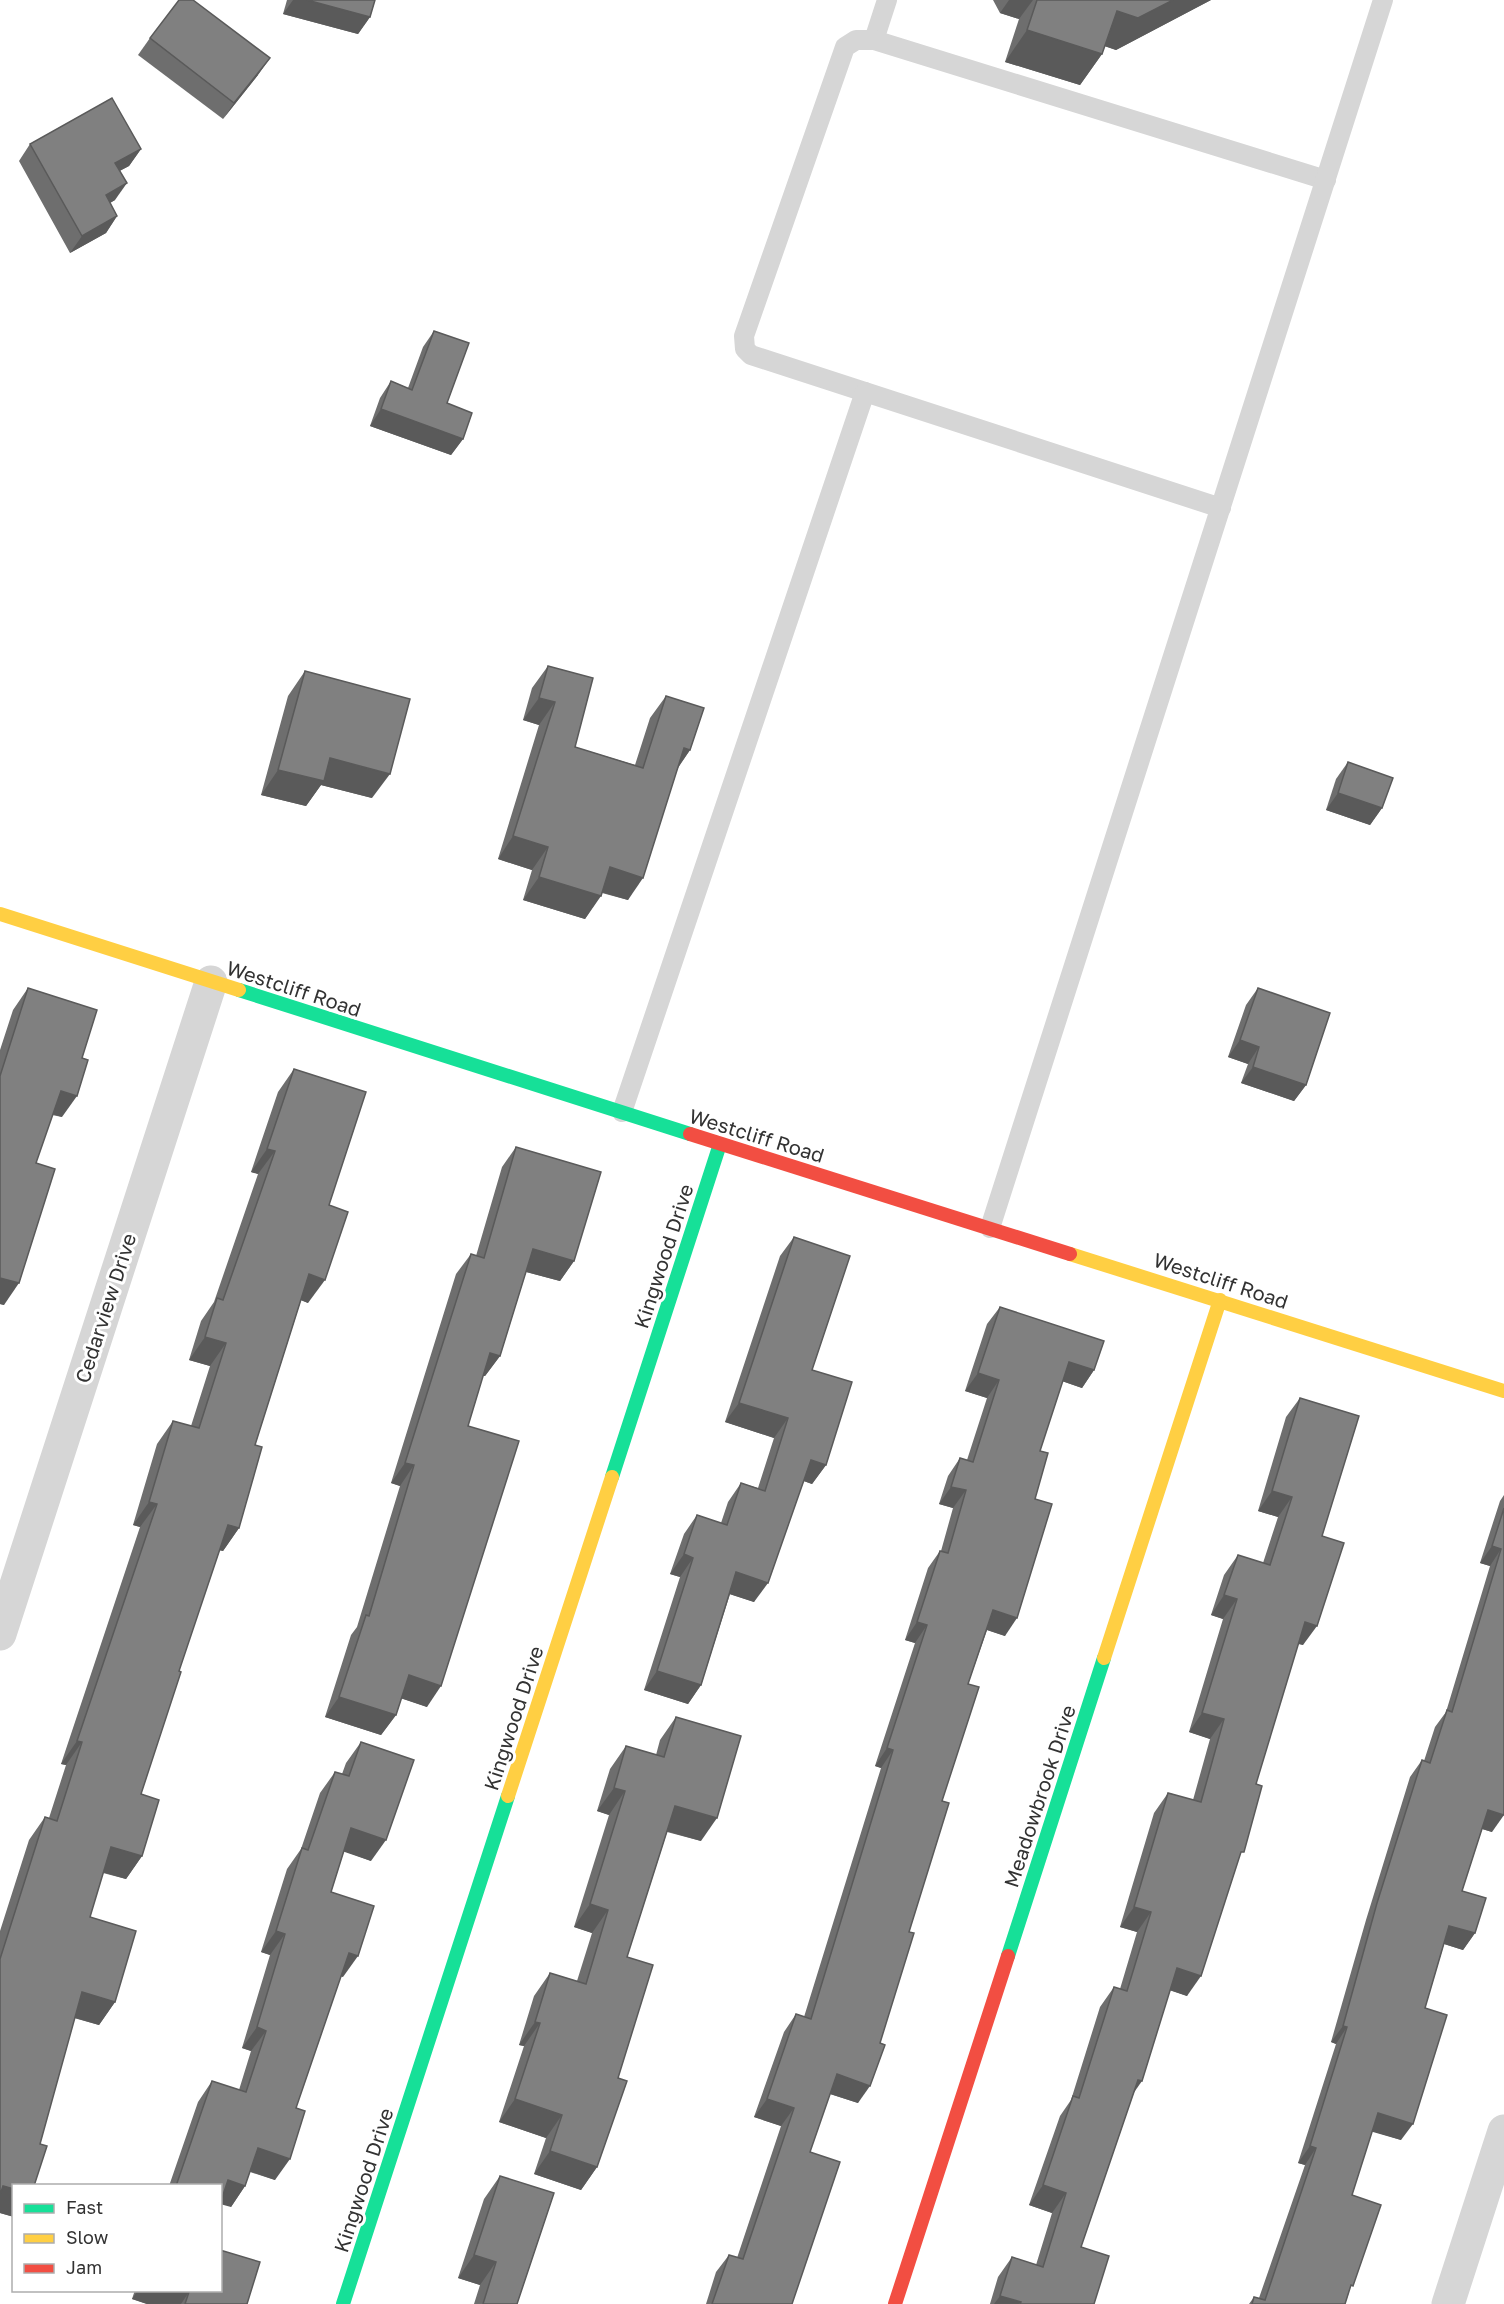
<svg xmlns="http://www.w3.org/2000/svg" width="1504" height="2304" viewBox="0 0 1504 2304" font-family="'Golos Text',sans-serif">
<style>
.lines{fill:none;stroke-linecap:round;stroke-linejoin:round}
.lane{stroke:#d6d6d6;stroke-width:20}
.street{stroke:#d6d6d6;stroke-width:33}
.fast{stroke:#16e098;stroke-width:14}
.slow{stroke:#ffcf43;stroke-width:14}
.jam{stroke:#f24e42;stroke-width:14}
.wall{fill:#6e6e6e}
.shaded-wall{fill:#5a5a5a}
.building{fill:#808080;stroke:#5a5a5a;stroke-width:1.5}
.labels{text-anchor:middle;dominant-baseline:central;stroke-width:6;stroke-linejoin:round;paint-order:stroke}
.street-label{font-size:20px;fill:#323232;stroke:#fff}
</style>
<rect width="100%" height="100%" fill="#fff"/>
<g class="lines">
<g class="lane">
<polyline points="874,40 887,0"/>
<polyline points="865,392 751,355 745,349 744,336 845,47 856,40 874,40 1326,180"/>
<polyline points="622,1112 865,392 1221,508"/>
<polyline points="990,1228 1383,0"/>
</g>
<g class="street">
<polyline points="0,1634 211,982"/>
<polyline points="1448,2304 1504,2131"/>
</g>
<g class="fast">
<polyline points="239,990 690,1134"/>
<polyline points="612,1477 720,1144"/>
<polyline points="1008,1956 1104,1658"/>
<polyline points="343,2304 508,1796"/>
</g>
<g class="slow">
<polyline points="0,914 239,990"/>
<polyline points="1070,1254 1504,1391"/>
<polyline points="1104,1658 1220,1300"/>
<polyline points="508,1796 612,1477"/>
</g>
<g class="jam">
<polyline points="690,1134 1070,1254"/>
<polyline points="895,2304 1008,1956"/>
</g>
</g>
<g class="wall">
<polygon points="287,0 375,0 370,17 358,34 283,14"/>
<polygon points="993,0 1211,0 1116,50 1105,46 1102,54 1080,85 1005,62 1019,19 1000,13"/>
<polygon points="150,38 258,75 223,119 138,55"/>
<polygon points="30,144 141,149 129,166 119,171 115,200 110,203 117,216 106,233 70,253 19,161"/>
<polygon points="434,331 447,403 463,439 451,455 370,426 380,398 391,381 408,388 423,347"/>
<polygon points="548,666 575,747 635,765 650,718 666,696 690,750 678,768 628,900 602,893 585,919 523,900 532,870 498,859 539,725 523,720 532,688"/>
<polygon points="305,671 372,798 321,785 306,806 261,795 288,696"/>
<polygon points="1348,762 1382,808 1370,825 1326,810 1336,779"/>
<polygon points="28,988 62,1117 52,1115 36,1163 4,1305 0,1304 0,1050 13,1010"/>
<polygon points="1258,988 1306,1085 1294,1101 1241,1083 1248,1064 1228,1057 1246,1005"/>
<polygon points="294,1069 329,1205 308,1303 301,1300 255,1445 239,1528 223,1551 219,1550 179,1671 141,1794 142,1856 126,1879 103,1873 90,1917 115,2002 99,2025 74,2018 14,2217 0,2213 0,1931 29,1840 45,1817 49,1818 66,1765 61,1764 140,1527 133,1525 157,1444 173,1421 191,1426 210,1366 189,1360 201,1321 214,1302 258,1174 251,1172 278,1092"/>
<polygon points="516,1147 574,1261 560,1281 526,1272 500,1356 485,1376 483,1376 468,1426 427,1707 401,1698 396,1715 381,1735 325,1717 351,1635 357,1627 400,1486 391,1483 456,1274 471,1254 476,1256 502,1167"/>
<polygon points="794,1237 812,1370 826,1465 812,1484 804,1481 754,1602 730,1594 701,1685 688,1704 644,1690 680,1577 670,1574 684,1534 697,1515 721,1523 728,1502 741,1483 758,1488 774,1438 725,1422 780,1256"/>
<polygon points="1000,1307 1094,1370 1082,1388 1062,1381 1040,1451 1035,1499 1005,1636 987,1630 968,1684 942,1801 909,1932 858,2103 830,2094 810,2152 792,2304 706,2304 716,2272 729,2255 737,2258 781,2126 754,2117 784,2032 796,2014 804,2017 881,1768 875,1766 915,1643 905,1640 928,1568 940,1551 941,1551 953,1508 939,1504 948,1476 960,1458 967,1460 987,1398 965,1391 987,1324"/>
<polygon points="1300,1398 1322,1536 1303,1645 1298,1644 1256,1784 1237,1861 1187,1996 1170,1990 1134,2092 1081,2247 1094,2304 990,2304 998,2277 1012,2257 1036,2265 1052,2213 1029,2205 1060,2116 1071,2100 1100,2007 1114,1987 1120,1989 1137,1932 1120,1927 1154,1813 1168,1793 1193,1800 1210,1739 1189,1732 1223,1619 1211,1615 1224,1575 1238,1555 1263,1563 1278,1517 1258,1511 1286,1417"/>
<polygon points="1504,1495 1504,1727 1492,1832 1482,1829 1462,1891 1475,1933 1463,1950 1444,1944 1425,2008 1401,2140 1372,2131 1352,2195 1349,2292 1345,2304 1249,2304 1254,2297 1259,2298 1305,2165 1298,2163 1336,2044 1331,2042 1366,1920 1410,1777 1422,1760 1424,1761 1435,1727 1446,1712 1490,1566 1480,1563 1500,1501"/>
<polygon points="676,1717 701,1841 667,1832 627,1957 618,2078 597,2167 581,2190 534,2174 546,2138 499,2122 524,2046 519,2045 534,1996 550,1973 577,1981 592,1933 574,1927 609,1815 597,1811 610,1769 626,1746 656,1755 660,1740"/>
<polygon points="361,1742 371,1861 344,1851 331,1892 343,1977 341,1976 296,2108 275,2180 250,2172 245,2186 231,2207 220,2186 169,2186 198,2102 212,2081 239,2090 251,2051 242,2048 270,1955 261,1952 287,1869 301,1849 320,1793 335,1772 342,1774 346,1763"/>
<polygon points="500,2176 517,2304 474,2304 480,2285 458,2278 484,2199"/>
<polygon points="135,2290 220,2290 247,2304 147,2304 132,2299"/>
</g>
<g class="shaded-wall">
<polygon points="293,0 307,0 370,17 358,34 283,14"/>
<polygon points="1009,0 1033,0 1019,19 1000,13"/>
<polygon points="1173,0 1211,0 1116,50 1095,43 1117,11"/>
<polygon points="1027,30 1102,54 1080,85 1005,62"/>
<polygon points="270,58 258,75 223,119 234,103"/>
<polygon points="141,149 129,166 103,180 115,163"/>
<polygon points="127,183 115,200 94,212 106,195"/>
<polygon points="117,216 106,233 70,253 82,236"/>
<polygon points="381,409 463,439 451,455 370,426"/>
<polygon points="539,698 555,702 539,725 523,720"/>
<polygon points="684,748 690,750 674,773"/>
<polygon points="330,758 390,774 372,798 321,785 306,806 261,795 278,770"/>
<polygon points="1338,793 1382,808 1370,825 1326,810"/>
<polygon points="513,836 548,847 532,870 498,859"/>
<polygon points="610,867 643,878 628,900 594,890"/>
<polygon points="539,877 601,896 585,919 523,900"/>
<polygon points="1240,1040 1259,1047 1248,1064 1228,1057"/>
<polygon points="1253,1067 1306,1085 1294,1101 1241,1083"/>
<polygon points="61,1091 77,1096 62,1117 45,1112"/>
<polygon points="267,1149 275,1151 258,1174 251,1172"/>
<polygon points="533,1249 574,1261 560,1281 519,1270"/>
<polygon points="309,1274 325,1280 308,1303 293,1297"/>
<polygon points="0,1278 19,1283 4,1305 0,1304"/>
<polygon points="205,1337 226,1343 210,1366 189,1360"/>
<polygon points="490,1353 500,1356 485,1376 476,1373"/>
<polygon points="1069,1362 1094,1370 1082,1388 1056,1379"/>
<polygon points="978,1373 999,1380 987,1398 965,1391"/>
<polygon points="739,1403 788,1418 774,1438 725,1422"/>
<polygon points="811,1460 826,1465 812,1484 798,1479"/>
<polygon points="405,1463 414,1465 400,1486 391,1483"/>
<polygon points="951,1487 966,1490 953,1508 939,1504"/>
<polygon points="1272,1491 1292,1497 1278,1517 1258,1511"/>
<polygon points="149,1502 157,1504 140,1527 133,1525"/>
<polygon points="228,1525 239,1528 223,1551 211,1548"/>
<polygon points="1492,1546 1501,1549 1490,1566 1480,1563"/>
<polygon points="684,1554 693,1558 680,1577 670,1574"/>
<polygon points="736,1572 768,1583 754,1602 723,1592"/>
<polygon points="1224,1595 1237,1599 1223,1619 1211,1615"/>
<polygon points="993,1610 1017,1618 1005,1636 981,1628"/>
<polygon points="917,1622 927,1625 915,1643 905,1640"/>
<polygon points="1305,1622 1317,1626 1303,1645 1291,1641"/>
<polygon points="657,1671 701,1685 688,1704 644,1690"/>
<polygon points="409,1675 441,1686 427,1707 394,1696"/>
<polygon points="339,1697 396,1715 381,1735 325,1717"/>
<polygon points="1202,1713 1224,1719 1210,1739 1189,1732"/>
<polygon points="77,1741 82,1742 66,1765 61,1764"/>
<polygon points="887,1748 893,1750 881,1768 875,1766"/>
<polygon points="614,1788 625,1791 609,1815 597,1811"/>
<polygon points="675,1806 717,1818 701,1841 659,1829"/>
<polygon points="1488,1810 1504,1815 1492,1832 1476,1827"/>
<polygon points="351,1828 386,1840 371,1861 336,1849"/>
<polygon points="111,1847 142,1856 126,1879 95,1870"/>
<polygon points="590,1904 608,1910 592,1933 574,1927"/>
<polygon points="1134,1907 1151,1912 1137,1932 1120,1927"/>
<polygon points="1449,1926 1475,1933 1463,1950 1438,1942"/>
<polygon points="276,1931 285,1934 270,1955 261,1952"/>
<polygon points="349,1953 358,1956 343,1977 334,1974"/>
<polygon points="1177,1968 1201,1976 1187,1996 1163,1988"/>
<polygon points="82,1992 115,2002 99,2025 65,2015"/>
<polygon points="535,2022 540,2023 524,2046 519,2045"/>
<polygon points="1343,2026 1347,2027 1336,2044 1331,2042"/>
<polygon points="257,2027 266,2031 251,2051 242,2048"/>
<polygon points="837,2074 870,2086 858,2103 824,2092"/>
<polygon points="1138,2080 1142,2081 1128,2101"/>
<polygon points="515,2099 562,2115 546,2138 499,2122"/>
<polygon points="767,2099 794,2108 781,2126 754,2117"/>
<polygon points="1378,2113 1413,2124 1401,2140 1366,2130"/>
<polygon points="1310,2146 1316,2148 1305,2165 1298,2163"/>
<polygon points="258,2148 290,2159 275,2180 243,2169"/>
<polygon points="550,2151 597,2167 581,2190 534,2174"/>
<polygon points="228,2180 245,2186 231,2207 220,2204"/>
<polygon points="1043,2185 1066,2193 1052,2213 1029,2205"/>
<polygon points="3,2186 14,2189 14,2217 0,2213 0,2190"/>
<polygon points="474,2255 496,2262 480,2285 458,2278"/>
<polygon points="138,2290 185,2290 189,2292 181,2304 147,2304 132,2299"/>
<polygon points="1000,2296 1021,2302 1019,2304 994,2304"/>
</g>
<g class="building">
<polygon points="179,0 193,0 270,58 234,103 150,38"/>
<polygon points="307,0 375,0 370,17"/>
<polygon points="1037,0 1173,0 1138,18 1117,11 1102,54 1027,30"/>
<polygon points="112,98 141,149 115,163 127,183 106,195 117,216 82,236 30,144"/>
<polygon points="434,331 469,343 447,403 472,413 463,439 381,409 391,381 412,390"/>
<polygon points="548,666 593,678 575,747 643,768 666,696 704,708 690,750 684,748 643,878 610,867 601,896 539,877 548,847 513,836 555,702 539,698"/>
<polygon points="305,671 410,699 390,774 330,758 324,781 278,770"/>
<polygon points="1348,762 1393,778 1382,808 1338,793"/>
<polygon points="28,988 97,1010 82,1058 88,1060 77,1096 61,1091 36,1163 55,1169 19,1283 0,1278 0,1076"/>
<polygon points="1258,988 1330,1013 1306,1085 1253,1067 1259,1047 1240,1040"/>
<polygon points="294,1069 366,1092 329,1205 348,1212 325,1280 309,1274 255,1445 262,1447 239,1528 228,1525 179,1671 181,1672 141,1794 159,1800 142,1856 111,1847 90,1917 136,1931 115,2002 82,1992 40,2144 47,2146 34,2186 14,2186 14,2189 3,2186 0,2195 0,1959 45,1817 57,1821 82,1742 77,1741 157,1504 149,1502 173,1421 199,1428 226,1343 205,1337 217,1298 223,1300 275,1151 267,1149"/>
<polygon points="516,1147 601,1172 574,1261 533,1249 500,1356 490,1353 468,1426 519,1441 441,1686 409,1675 396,1715 339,1697 366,1615 369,1616 414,1465 405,1463 471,1254 484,1258"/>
<polygon points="794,1237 850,1256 812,1370 852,1382 826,1465 811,1460 768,1583 736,1572 701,1685 657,1671 693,1558 684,1554 697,1515 727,1525 741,1483 765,1491 788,1418 739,1403"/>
<polygon points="1000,1307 1104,1341 1094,1370 1069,1362 1040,1451 1048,1453 1035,1499 1052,1504 1017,1618 993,1610 968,1684 979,1687 942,1801 949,1803 909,1932 914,1933 880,2043 885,2045 870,2086 837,2074 810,2152 840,2162 792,2304 712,2304 729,2255 743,2259 794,2108 767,2099 796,2014 811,2019 893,1750 887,1748 927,1625 917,1622 940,1551 948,1553 966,1490 951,1487 960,1458 973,1462 999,1380 978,1373"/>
<polygon points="1300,1398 1359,1416 1322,1536 1344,1543 1317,1626 1305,1622 1256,1784 1262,1786 1244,1852 1241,1852 1201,1976 1177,1968 1142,2081 1138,2080 1081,2247 1109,2256 1094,2304 1020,2304 1021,2302 1000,2296 1012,2257 1043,2267 1066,2193 1043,2185 1073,2096 1079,2098 1114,1987 1127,1991 1151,1912 1134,1907 1168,1793 1201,1802 1224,1719 1202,1713 1237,1599 1224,1595 1238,1555 1270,1565 1292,1497 1272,1491"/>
<polygon points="1504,1508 1504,1815 1488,1810 1462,1891 1486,1898 1475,1933 1449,1926 1425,2008 1447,2015 1413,2124 1378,2113 1352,2195 1381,2205 1353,2286 1351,2285 1345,2304 1252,2304 1254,2297 1265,2300 1316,2148 1310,2146 1347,2027 1343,2026 1377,1903 1422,1760 1430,1763 1447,1710 1452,1712 1501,1549 1492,1546"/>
<polygon points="676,1717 741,1736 717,1818 675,1806 627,1957 653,1965 618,2078 627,2081 597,2167 550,2151 562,2115 515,2099 540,2023 535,2022 550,1973 586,1984 608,1910 590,1904 625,1791 614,1788 626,1746 664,1757"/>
<polygon points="361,1742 414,1760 386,1840 351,1828 331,1892 374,1906 358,1956 349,1953 296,2108 305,2111 290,2159 258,2148 245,2186 228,2180 220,2204 220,2186 176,2186 212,2081 246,2092 266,2031 257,2027 285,1934 276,1931 302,1848 308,1850 335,1772 349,1776"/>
<polygon points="500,2176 554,2193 517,2304 483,2304 496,2262 474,2255"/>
<polygon points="220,2250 260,2262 247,2304 185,2304 189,2292 185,2290 220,2290"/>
</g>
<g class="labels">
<g class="street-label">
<text transform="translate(294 988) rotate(18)">Westcliff Road</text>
<text transform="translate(757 1135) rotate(17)">Westcliff Road</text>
<text transform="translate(663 1256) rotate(-72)">Kingwood Drive</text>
<text transform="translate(1221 1280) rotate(18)">Westcliff Road</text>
<text transform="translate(105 1308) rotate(-72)">Cedarview Drive</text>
<text transform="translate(513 1718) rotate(-72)">Kingwood Drive</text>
<text transform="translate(1039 1796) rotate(-72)">Meadowbrook Drive</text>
<text transform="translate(363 2180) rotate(-72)">Kingwood Drive</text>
</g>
</g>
<rect x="12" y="2184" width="210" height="108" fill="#ffffff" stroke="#adadad" stroke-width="1.5"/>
<rect x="24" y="2204" width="30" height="9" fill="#16e098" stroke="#adadad" stroke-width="1.5"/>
<text x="66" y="2214" font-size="18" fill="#323232">Fast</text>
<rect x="24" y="2234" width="30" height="9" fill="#ffcf43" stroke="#adadad" stroke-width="1.5"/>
<text x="66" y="2244" font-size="18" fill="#323232">Slow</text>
<rect x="24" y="2264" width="30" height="9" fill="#f24e42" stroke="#adadad" stroke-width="1.5"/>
<text x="66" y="2274" font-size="18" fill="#323232">Jam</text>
</svg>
